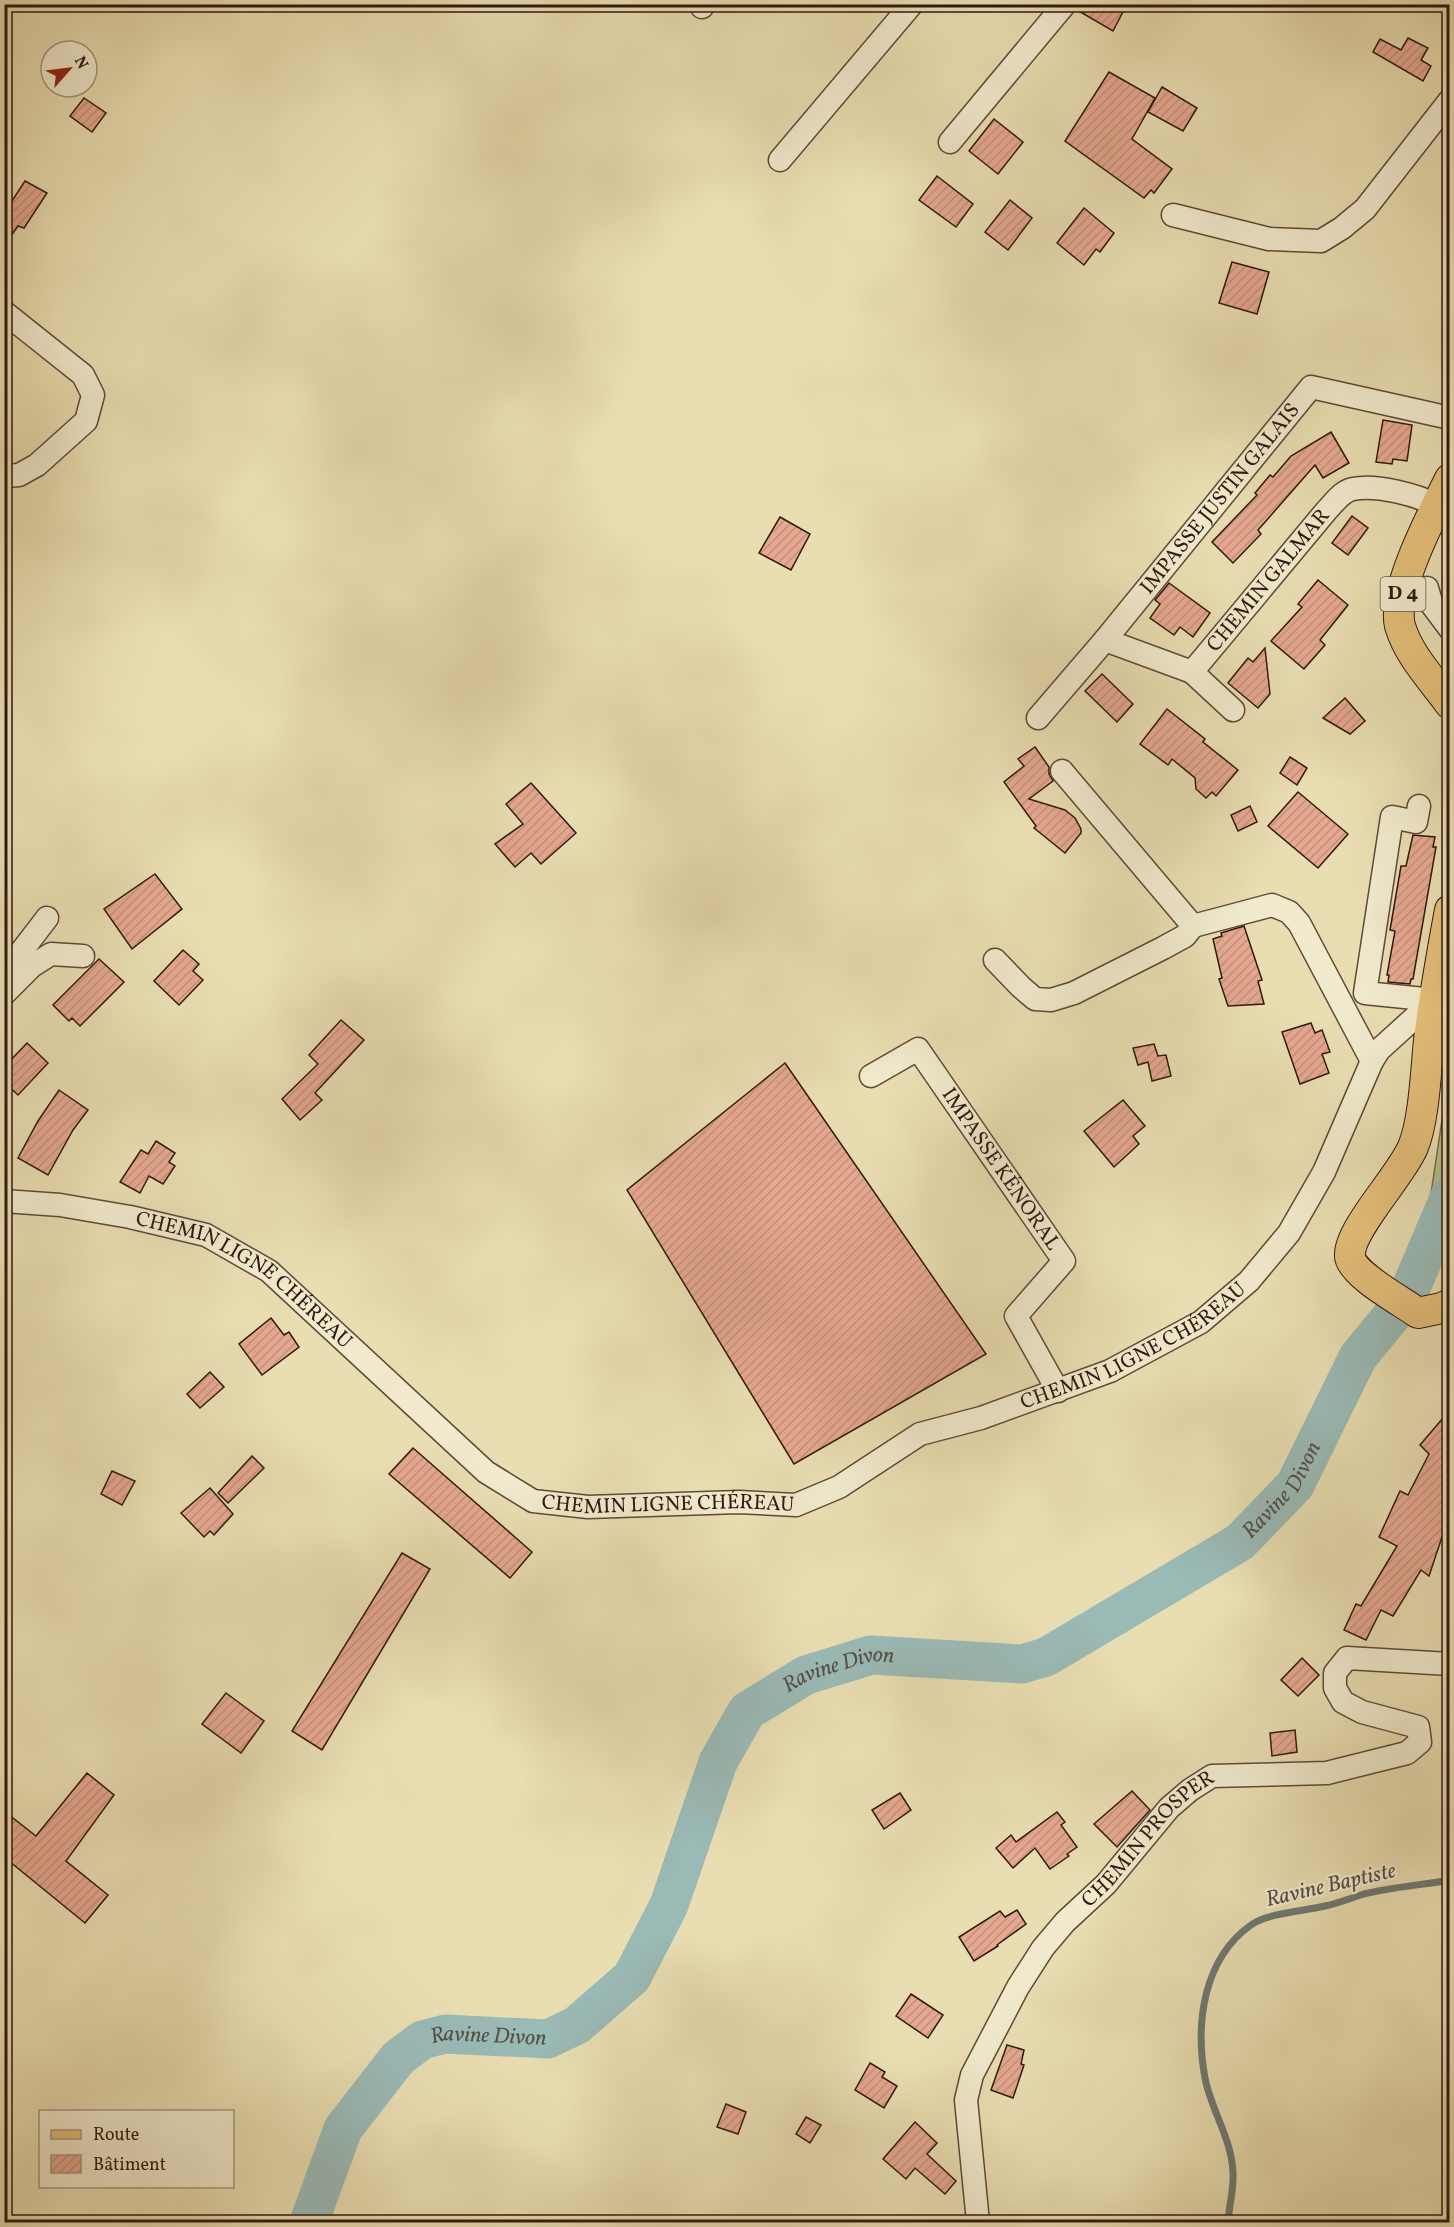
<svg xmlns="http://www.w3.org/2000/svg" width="1454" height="2227" viewBox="0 0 1454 2227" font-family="Vollkorn,serif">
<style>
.grass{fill:#b6c18c;stroke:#726d4e;stroke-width:1.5}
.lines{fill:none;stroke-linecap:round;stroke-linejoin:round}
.stream{stroke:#6f7a73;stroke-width:7}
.river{stroke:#9abab6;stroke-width:39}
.building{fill:url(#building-hatch);stroke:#2f190f;stroke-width:1.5}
.minor-casing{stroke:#5e4a38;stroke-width:25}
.major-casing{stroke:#2f190f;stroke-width:32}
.minor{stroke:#f1eacd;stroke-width:22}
.major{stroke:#e4bf79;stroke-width:30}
.labels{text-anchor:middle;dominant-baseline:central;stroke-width:4.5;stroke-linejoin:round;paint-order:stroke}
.shield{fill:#f1eacd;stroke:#695848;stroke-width:1.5}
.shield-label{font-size:20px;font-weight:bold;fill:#2f190f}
.street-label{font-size:21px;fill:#2f190f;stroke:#f1eacd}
.water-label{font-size:22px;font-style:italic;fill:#545149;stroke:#f1eacd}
</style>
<defs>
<pattern id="building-hatch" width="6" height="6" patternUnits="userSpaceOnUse" patternTransform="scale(1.5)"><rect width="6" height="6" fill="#e5a890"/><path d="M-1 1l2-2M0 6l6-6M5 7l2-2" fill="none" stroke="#c5907b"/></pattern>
</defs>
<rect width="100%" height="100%" fill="#e9deb2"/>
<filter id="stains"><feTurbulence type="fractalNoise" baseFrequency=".00333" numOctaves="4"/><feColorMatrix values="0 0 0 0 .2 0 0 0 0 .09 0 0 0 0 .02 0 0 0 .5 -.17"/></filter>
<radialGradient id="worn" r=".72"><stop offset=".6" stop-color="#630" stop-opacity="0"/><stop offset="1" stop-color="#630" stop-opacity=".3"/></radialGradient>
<polygon class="grass" points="1449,1003 1449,1234 1424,1240 1445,1100 1446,1012"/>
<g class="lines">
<path class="stream" d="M 1228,2222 C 1229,2206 1234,2189 1233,2173 C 1232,2139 1211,2110 1205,2078 C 1195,2024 1203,1959 1251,1925 C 1268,1913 1304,1911 1325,1906 C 1339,1903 1351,1898 1364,1894 C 1392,1887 1422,1885 1450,1880"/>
<path class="river" id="s1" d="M 309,2222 L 343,2129 L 398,2058 L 422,2040 L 445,2034 L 548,2039 L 577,2025 L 632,1977 L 669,1905 L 718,1762 L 747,1711 L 806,1675 L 871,1655 L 1022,1664 L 1046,1657 L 1240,1542 L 1295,1485 L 1358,1357 L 1407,1297 L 1450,1196"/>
</g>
<g class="building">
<polygon points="1078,4 1127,4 1113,31 1077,10"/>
<polygon points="1408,38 1428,48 1421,60 1431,66 1423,81 1373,52 1380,39 1401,50"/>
<polygon points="1109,72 1155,98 1132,139 1172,169 1154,193 1151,190 1144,198 1065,141"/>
<polygon points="1162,87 1197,108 1183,131 1148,112"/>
<polygon points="84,98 106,113 92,132 70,116"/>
<polygon points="994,119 1023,142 998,174 969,151"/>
<polygon points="937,176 973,204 956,227 919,200"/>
<polygon points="25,181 47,193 24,228 18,226 4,246 4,213"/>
<polygon points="1010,200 1032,218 1008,250 985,232"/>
<polygon points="1084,208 1114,233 1100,252 1096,249 1084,265 1057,243"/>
<polygon points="1232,262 1269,272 1257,314 1219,303"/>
<polygon points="1383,420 1412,425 1407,461 1393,459 1392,464 1376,462"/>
<polygon points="1331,432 1349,463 1323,478 1315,465 1258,530 1261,534 1233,563 1212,542 1257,495 1255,493 1270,475 1273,477 1291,456"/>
<polygon points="1352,516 1368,528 1348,555 1332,543"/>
<polygon points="780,517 810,534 791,570 759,553"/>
<polygon points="1318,580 1348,605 1320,640 1325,645 1304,669 1271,641 1302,607 1298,604"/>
<polygon points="1169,583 1210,613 1193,637 1180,627 1174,635 1150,618 1160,604 1155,600"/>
<polygon points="1265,648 1270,694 1258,708 1228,683 1248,658 1253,662"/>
<polygon points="1102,674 1133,704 1117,722 1085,691"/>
<polygon points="1345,698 1365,721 1350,734 1323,718"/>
<polygon points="1167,709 1205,739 1203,742 1238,770 1216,796 1212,792 1206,798 1196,789 1195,778 1172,759 1168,765 1140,744"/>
<polygon points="1035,747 1049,767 1049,774 1053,781 1029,799 1065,810 1075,818 1081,829 1081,833 1065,853 1034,828 1036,826 1004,782 1024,766 1018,759"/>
<polygon points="1290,757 1307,768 1297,785 1280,773"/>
<polygon points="531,783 576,833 541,864 531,853 515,867 495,844 523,824 506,804"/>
<polygon points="1298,792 1348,834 1318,868 1268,826"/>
<polygon points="1250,806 1257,822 1238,831 1231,815"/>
<polygon points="1413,835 1435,837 1433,847 1436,847 1413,979 1411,979 1410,984 1388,982 1389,975 1387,975 1395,931 1390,930 1401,866 1406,866"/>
<polygon points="155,874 182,909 132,949 104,909"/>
<polygon points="1244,926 1262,980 1258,981 1264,1004 1228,1006 1219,979 1222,978 1213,939 1222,936 1221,933"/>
<polygon points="183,950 199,964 193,971 203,980 179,1005 154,981"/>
<polygon points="99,959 124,982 80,1026 72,1018 69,1021 53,1005"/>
<polygon points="341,1020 364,1040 315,1093 322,1100 300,1120 282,1099 318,1064 309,1055"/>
<polygon points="1311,1023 1315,1033 1322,1030 1330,1052 1322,1054 1329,1073 1300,1084 1282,1032"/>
<polygon points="27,1043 48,1063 18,1095 4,1082 4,1067"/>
<polygon points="1154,1044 1158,1056 1166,1055 1171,1076 1152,1081 1148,1062 1138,1065 1133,1048"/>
<polygon points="785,1063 986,1354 794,1464 627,1190"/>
<polygon points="59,1090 88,1110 73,1130 48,1175 18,1158 38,1121"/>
<polygon points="1123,1100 1145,1126 1133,1136 1139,1144 1114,1167 1084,1131"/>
<polygon points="156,1141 175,1153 169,1162 175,1166 163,1184 149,1176 140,1193 120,1182 141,1150 148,1154"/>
<polygon points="271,1318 284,1335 289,1332 299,1347 262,1375 239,1344"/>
<polygon points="210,1372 224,1387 200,1408 187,1394"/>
<polygon points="1449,1411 1449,1516 1429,1576 1421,1570 1393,1616 1381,1610 1366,1640 1344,1630 1356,1604 1361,1606 1397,1546 1379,1537 1400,1491 1408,1495 1429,1454 1420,1445"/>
<polygon points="413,1448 532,1552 510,1578 389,1474"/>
<polygon points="252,1456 264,1468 228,1503 218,1493"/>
<polygon points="112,1471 135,1481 122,1505 101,1494"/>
<polygon points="210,1488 233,1514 214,1535 210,1531 204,1537 181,1513"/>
<polygon points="402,1553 430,1569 322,1750 292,1731"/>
<polygon points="1302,1658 1319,1675 1298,1696 1281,1680"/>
<polygon points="226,1693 264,1721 241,1753 202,1724"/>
<polygon points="1295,1730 1297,1752 1272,1756 1270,1733"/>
<polygon points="87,1773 114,1795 66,1861 108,1895 85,1923 4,1857 4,1811 36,1836"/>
<polygon points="1132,1791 1150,1810 1117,1847 1094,1824"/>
<polygon points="900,1793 911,1810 884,1829 872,1810"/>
<polygon points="1057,1812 1065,1822 1061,1825 1077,1847 1067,1854 1069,1856 1050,1869 1035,1848 1013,1868 996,1848 1011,1835 1016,1842"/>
<polygon points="1017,1910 1026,1924 997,1945 998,1946 974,1961 959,1937 1000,1911 1005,1917"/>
<polygon points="911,1994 943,2015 928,2038 896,2016"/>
<polygon points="1007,2045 1024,2050 1021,2064 1024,2065 1013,2098 991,2090"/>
<polygon points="870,2063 885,2072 882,2077 897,2086 884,2108 855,2090"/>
<polygon points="726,2104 746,2112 738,2134 717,2127"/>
<polygon points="806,2117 821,2125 810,2143 796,2134"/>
<polygon points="915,2122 937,2143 927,2154 956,2181 945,2194 915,2168 906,2179 883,2159"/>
</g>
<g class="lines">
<g class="minor-casing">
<g id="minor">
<polyline points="702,7 703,4"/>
<polyline points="950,142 1065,4"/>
<polyline points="780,160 912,4"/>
<polyline points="1173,215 1269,239 1321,241 1342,228 1365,209 1450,100"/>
<polyline points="4,312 83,375 93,395 86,421 37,465 19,475 4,476"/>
<polyline points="1427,588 1432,605 1450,629"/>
<path id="s2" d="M 1105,640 L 1192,672 L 1327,510 C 1335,502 1342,491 1353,489 C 1377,484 1416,495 1437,505"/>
<polyline points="1192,672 1233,710"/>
<path id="s3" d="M 1038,718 L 1105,640 L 1311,387 L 1450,418"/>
<polyline points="1062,771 1193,926 1272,905 1289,912 1299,923 1372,1061"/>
<polyline points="1419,806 1416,822 1392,817 1365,993 1434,1000"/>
<polyline points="995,960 1021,987 1035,999 1051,1000 1074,993 1163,948 1185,936 1193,926"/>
<polyline points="4,974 47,918"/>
<polyline points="4,994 32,966 51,954 83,956"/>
<path id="s4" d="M 871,1076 L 918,1049 L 1064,1261 L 1016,1316 L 1058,1391"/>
<path id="s5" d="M 4,1201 L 60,1205 L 130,1217 L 206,1235 L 269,1271 L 486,1472 L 533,1501 L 588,1507 L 739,1502 L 796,1505 L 839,1487 L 920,1434 L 981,1418 L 1110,1371 L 1201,1322 L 1249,1281 L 1289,1233 L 1324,1172 L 1372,1061 L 1379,1050 L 1434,1000"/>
<path id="s6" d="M 978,2222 L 966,2100 L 972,2075 L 1018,1987 L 1043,1948 L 1065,1922 L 1106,1884 L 1169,1808 L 1190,1790 L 1212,1776 L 1327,1773 L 1407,1753 L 1420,1742 L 1418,1727 L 1362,1712 L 1343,1702 L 1335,1688 L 1335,1673 L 1347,1658 L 1450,1664"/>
</g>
</g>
<g class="major-casing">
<g id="major">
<path d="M 1450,479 C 1434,511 1391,592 1400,626 C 1409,656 1432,679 1450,704"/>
<path d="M 1450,910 C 1442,953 1434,996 1429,1040 C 1426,1070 1424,1121 1413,1147 C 1401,1176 1348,1230 1350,1256 C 1351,1274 1403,1302 1418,1313 L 1442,1308 L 1450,1304"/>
</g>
</g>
<use href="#minor" class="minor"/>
<use href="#major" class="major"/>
</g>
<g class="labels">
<rect class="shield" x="1380.5" y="577" width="45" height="34" rx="4.5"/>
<g class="shield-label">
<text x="1403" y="594">D 4</text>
</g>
<g class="street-label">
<text stroke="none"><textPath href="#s3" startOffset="285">IMPASSE JUSTIN GALAIS</textPath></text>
<text stroke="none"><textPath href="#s2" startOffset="212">CHEMIN GALMAR</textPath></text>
<text stroke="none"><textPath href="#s4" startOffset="200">IMPASSE KÉNORAL</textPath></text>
<text stroke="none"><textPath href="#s5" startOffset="260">CHEMIN LIGNE CHÉREAU</textPath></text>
<text stroke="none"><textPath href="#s5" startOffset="1268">CHEMIN LIGNE CHÉREAU</textPath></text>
<text stroke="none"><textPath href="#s5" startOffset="764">CHEMIN LIGNE CHÉREAU</textPath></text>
<text stroke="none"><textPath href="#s6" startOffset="446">CHEMIN PROSPER</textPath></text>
</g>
<g class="water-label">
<text stroke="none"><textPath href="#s1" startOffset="1348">Ravine Divon</textPath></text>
<text stroke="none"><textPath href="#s1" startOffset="844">Ravine Divon</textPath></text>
<text transform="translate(1331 1886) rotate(-13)">Ravine Baptiste</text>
<text stroke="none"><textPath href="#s1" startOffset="286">Ravine Divon</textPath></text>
</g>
</g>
<rect width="1454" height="2227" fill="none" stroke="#e9deb2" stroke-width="24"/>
<rect x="6" y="6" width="1442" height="2215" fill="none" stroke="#2f190f" stroke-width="3"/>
<rect x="12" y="12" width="1430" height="2203" fill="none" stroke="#2f190f" stroke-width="1.5"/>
<rect x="39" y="2110" width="195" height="78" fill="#f1eacd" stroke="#a39681" stroke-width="1.5"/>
<rect x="51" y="2130" width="30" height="9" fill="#e4bf79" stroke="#a39681" stroke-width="1.5"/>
<text x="93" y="2140" font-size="18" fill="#2f190f">Route</text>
<rect x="51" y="2155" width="30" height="18" fill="url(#building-hatch)" stroke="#a39681" stroke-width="1.5"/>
<text x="93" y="2170" font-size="18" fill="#2f190f">Bâtiment</text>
<g transform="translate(69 69) rotate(62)"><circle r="28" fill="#f1eacd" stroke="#a39681" stroke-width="1.5"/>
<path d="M0-4.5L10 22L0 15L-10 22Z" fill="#8f2418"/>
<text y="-9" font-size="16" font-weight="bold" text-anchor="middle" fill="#2f190f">N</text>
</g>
<rect width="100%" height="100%" filter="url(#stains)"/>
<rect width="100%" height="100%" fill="url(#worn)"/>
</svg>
